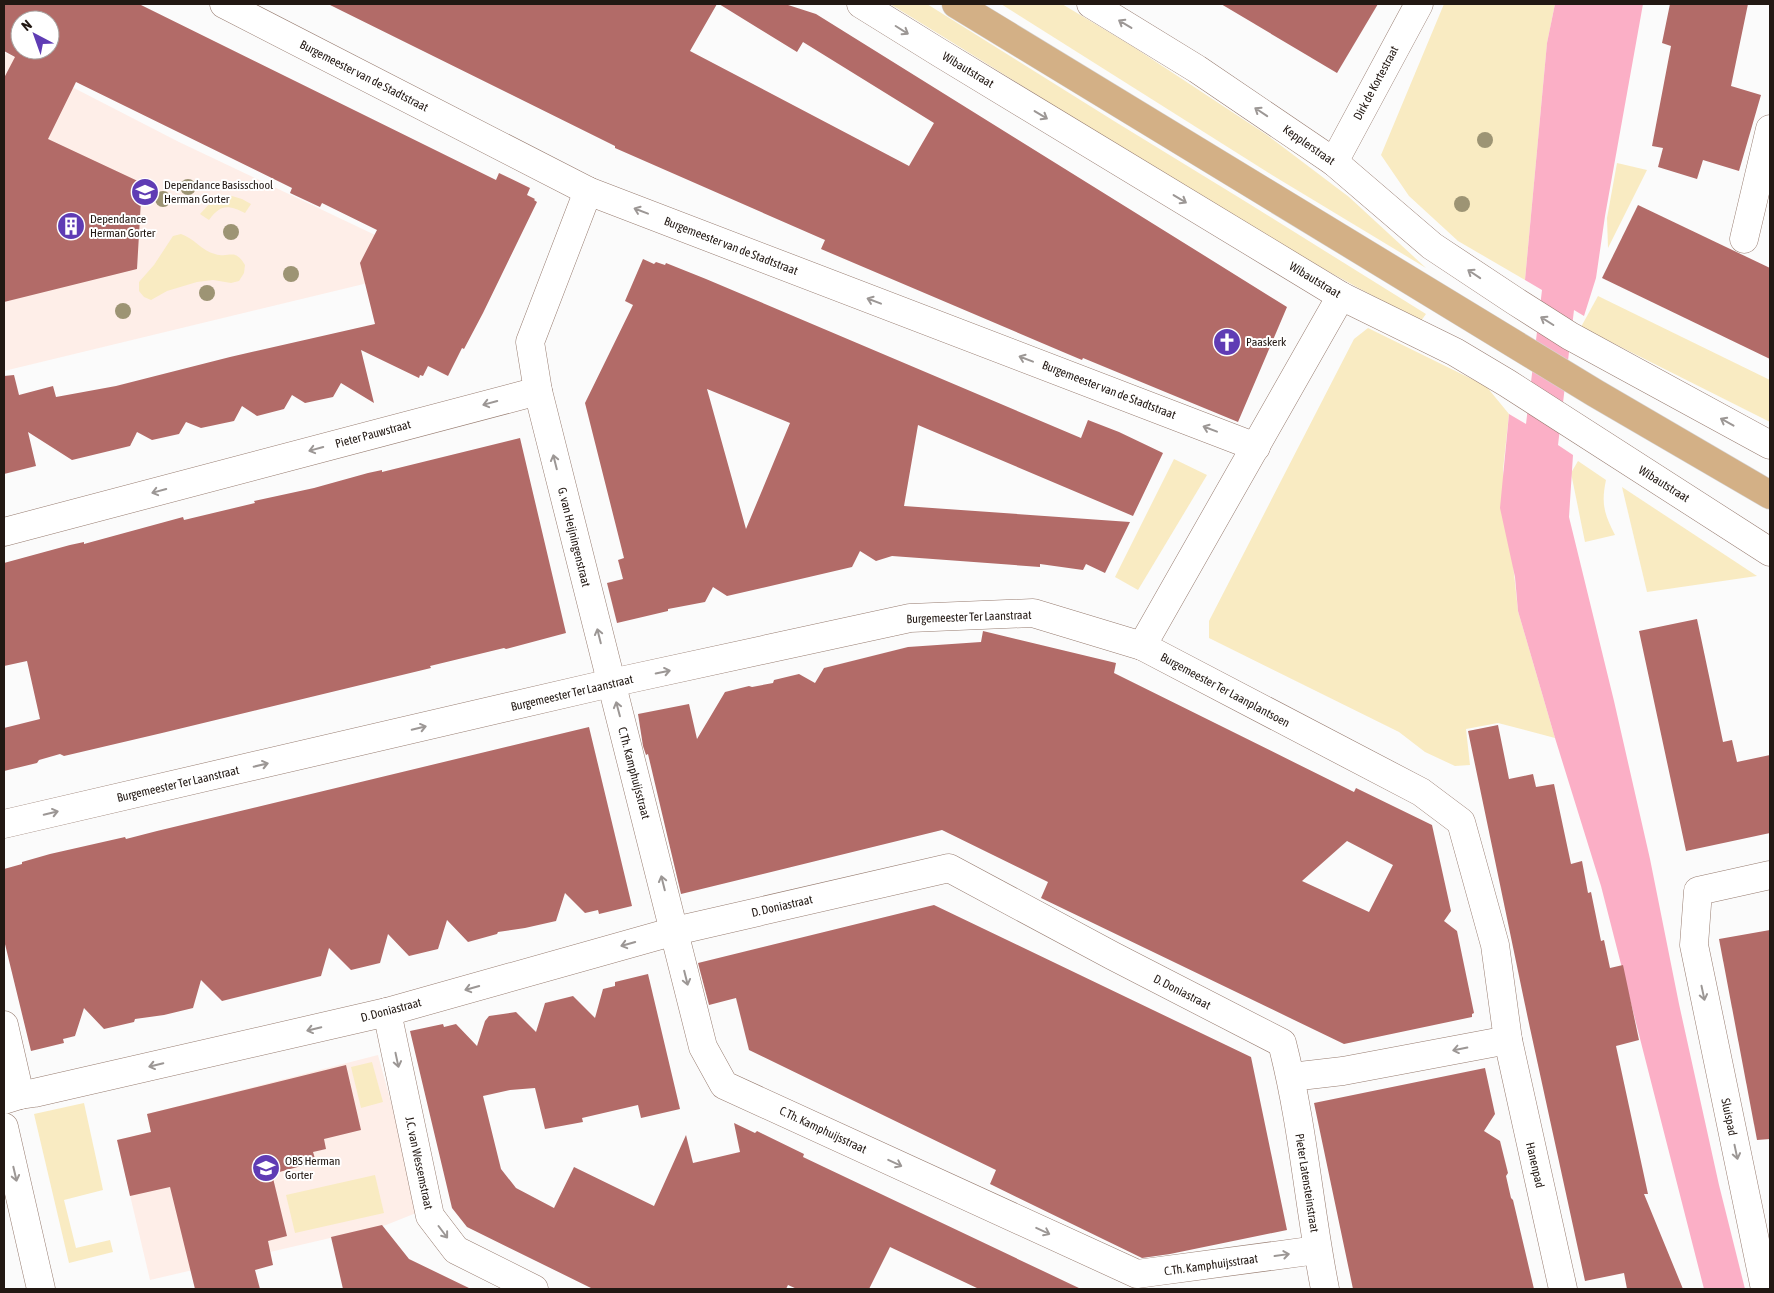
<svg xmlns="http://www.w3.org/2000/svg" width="1774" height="1293" viewBox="0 0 1774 1293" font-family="'Asap Condensed',sans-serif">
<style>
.built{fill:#feeee8}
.green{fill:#f9ebc2}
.water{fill:#fbafc6}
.building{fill:#b26b68;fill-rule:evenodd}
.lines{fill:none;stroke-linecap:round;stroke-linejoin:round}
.minor-casing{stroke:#977c70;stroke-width:29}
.major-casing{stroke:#d7d5d5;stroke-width:29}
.minor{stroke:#fff;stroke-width:28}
.major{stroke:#d3b086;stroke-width:28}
.tree{fill:#9d9474}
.oneway{stroke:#9c9795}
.labels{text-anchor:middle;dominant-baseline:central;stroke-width:4;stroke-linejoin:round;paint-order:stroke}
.street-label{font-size:12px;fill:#221813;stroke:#fff}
.poi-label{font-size:12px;fill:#221813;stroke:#fff;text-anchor:start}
</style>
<rect width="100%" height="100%" fill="#fbfbfb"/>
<g class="built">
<polygon points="4,52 179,142 392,243 368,283 4,371"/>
<polygon points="378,1055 421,1211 386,1225 150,1280 117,1140 151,1132 147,1114"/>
</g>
<g class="green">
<path d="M 890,4 L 927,4 L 1114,121 L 1243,200 L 1426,314 L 1421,321 C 1237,227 1066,111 890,4 Z"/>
<polygon points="1001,4 1062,4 1132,46 1267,135 1349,197 1426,268 1272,175"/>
<polygon points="1444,4 1555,4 1547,43 1525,280 1458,241 1409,196 1381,155"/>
<polygon points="1617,163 1647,170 1608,248 1607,218"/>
<path d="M 232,196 L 242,199 L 251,204 L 245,213 C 228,205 221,204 209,220 L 200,214 L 212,201 Z"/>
<path d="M 181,234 C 194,238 202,251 215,254 C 230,259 234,247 245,265 L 244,273 L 239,281 L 231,283 L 213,280 L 197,282 L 167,291 L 151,300 L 144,297 L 139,291 L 139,282 L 154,265 L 173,236 Z"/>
<polygon points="1598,296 1770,380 1770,422 1581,327"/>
<polygon points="1368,328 1486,386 1509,414 1503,470 1518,611 1555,738 1498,723 1466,729 1470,765 1455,766 1425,752 1399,732 1209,638 1209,621 1354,339"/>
<polygon points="1174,459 1207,475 1138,590 1115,577"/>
<path d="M 1578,461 L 1606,480 C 1601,504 1604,513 1615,535 L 1585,542 L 1571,473 Z"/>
<polygon points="1622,487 1757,576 1647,592"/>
<polygon points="372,1062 383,1102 361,1108 351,1067"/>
<polygon points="84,1103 103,1190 64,1200 76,1248 110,1240 113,1252 69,1263 34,1114"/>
<polygon points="375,1175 384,1213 295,1233 286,1195"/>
</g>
<polygon class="water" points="1555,4 1643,4 1605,216 1596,278 1584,316 1574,310 1558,445 1573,455 1569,517 1614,701 1650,859 1679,1004 1719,1185 1745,1289 1704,1289 1601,886 1555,738 1518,611 1515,577 1500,508 1509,414 1526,424 1542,290 1525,280 1547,43"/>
<g class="building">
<path d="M 4,4 L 139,4 L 496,180 L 499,173 L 530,188 L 527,195 L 535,199 L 534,200 L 537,202 L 483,313 L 464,349 L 462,348 L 448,376 L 428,366 L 423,376 L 420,375 L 419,378 L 361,350 L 374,403 L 341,383 L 333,397 L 305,403 L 292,395 L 284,409 L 257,416 L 242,406 L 234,421 L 201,428 L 186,422 L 179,434 L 152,440 L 137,432 L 130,446 L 72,460 L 28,432 L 36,466 L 4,474 L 4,376 L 14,375 L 19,395 L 53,386 L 56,397 L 116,386 L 230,357 L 375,324 L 360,263 L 377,230 L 322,203 L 320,207 L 290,193 L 292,188 L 76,82 L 48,139 L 142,183 L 137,269 L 4,302 L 4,78 L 15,57 L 4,51 ZM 20,20 L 50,20 L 50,50 L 20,50 Z"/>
<polygon points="328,4 717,4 690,51 909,166 934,123 803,42 797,52 719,4 785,4 816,14 1287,307 1238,422 1083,358 1082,360 1063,352 821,249 825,240 615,148 615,146"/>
<polygon points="1221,4 1378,4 1337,73"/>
<polygon points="1670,4 1748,4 1731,86 1761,95 1739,171 1703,160 1697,179 1658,167 1663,148 1652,146 1671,46 1662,43"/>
<polygon points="1638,205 1770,268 1770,359 1602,278"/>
<path d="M 643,259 L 654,264 L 656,262 L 665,265 L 666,263 L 706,279 L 1081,438 L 1088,420 L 1119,432 L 1163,453 L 1133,516 L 918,425 L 904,506 L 1130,522 L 1105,573 L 1086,564 L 1083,570 L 1040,564 L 1040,567 L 892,556 L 876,561 L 860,551 L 852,567 L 727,596 L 713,587 L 705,602 L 668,609 L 668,611 L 617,623 L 607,583 L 623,579 L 618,560 L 624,558 L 585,403 L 633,305 L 625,301 ZM 707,389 L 790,423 L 746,529 Z"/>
<polygon points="520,438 566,633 506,649 504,648 430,666 431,668 162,733 64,756 60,754 39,760 37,763 4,771 4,728 40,719 27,661 4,666 4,563 70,545 84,542 84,544 183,517 184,520 255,503 254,501 314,488 368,473 382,470 382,472"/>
<polygon points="1697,619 1723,742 1732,740 1737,762 1770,755 1770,833 1686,851 1639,631"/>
<path d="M 983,631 L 1116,663 L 1114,673 L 1354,792 L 1356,788 L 1432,825 L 1451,911 L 1444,921 L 1457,931 L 1474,1013 L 1472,1014 L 1472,1017 L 1344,1044 L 1041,898 L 1048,882 L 942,830 L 681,894 L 648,754 L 646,755 L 643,746 L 638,714 L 689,704 L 697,739 L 725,692 L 749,686 L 752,687 L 773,683 L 774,680 L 799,674 L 815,683 L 824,668 L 908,647 L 981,642 ZM 1347,841 L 1393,865 L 1369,912 L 1302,881 Z"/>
<polygon points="1498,725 1509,779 1533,774 1536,787 1554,784 1571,864 1582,861 1588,893 1591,892 1601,941 1604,940 1610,968 1623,965 1639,1040 1616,1046 1648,1194 1644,1194 1683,1289 1627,1289 1624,1273 1585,1281 1528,1019 1468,731"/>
<polygon points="589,727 632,906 599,914 598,910 585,913 565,893 556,921 525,928 498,932 497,934 468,942 447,920 438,949 409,956 388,934 380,963 351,970 329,948 321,976 222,1001 201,980 193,1008 164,1015 135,1019 134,1022 104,1029 84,1008 75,1036 63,1039 64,1043 31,1051 4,940 4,869 22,864 22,862 50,854 125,837 126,839 157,831"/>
<polygon points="934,905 1251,1057 1287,1230 1170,1254 1142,1258 990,1184 996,1170 749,1050 736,998 709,1005 698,963"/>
<polygon points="1770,930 1770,1139 1757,1140 1719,939"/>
<polygon points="648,974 680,1109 641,1118 638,1105 582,1118 583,1122 545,1129 535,1088 510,1090 483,1096 501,1169 516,1188 554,1208 574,1167 654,1206 686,1135 693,1163 740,1152 734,1123 755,1133 757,1131 804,1154 803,1157 824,1167 1081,1289 979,1289 890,1247 869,1289 797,1289 788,1285 786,1289 593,1289 467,1227 452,1208 410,1031 443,1024 444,1027 456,1024 477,1046 485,1021 489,1016 516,1012 536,1032 545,1003 573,996 595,1018 603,989 615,986 615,982"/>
<polygon points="346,1065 361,1130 324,1139 326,1149 313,1152 316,1162 272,1174 287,1236 268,1241 273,1265 255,1270 260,1289 195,1289 170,1187 130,1196 117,1140 151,1132 147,1114"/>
<polygon points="1485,1068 1495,1114 1484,1131 1500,1141 1508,1173 1506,1176 1511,1198 1513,1200 1534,1289 1353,1289 1314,1103"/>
<polygon points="382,1225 409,1259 471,1289 343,1289 331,1237"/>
</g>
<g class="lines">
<g class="minor-casing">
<g id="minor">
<polyline points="224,4 588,191 1256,447"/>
<polyline points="861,4 940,53 1341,296 1455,352 1507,383 1770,552"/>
<polyline points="1091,4 1197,69 1334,162 1432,246 1515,301 1570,336 1770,445"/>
<polyline points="1334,162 1419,4"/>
<polyline points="588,191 530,342 538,391 703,1047 724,1085 1137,1274 1317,1250"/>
<polyline points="1744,239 1770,129"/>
<polyline points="1341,296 1142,646 1421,792 1461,822 1495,945 1508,1040 1563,1289"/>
<polyline points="4,532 538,391"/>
<polyline points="4,824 611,683 910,618 1033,613 1142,646"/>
<polyline points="387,1012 430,1216 456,1250 534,1289"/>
<polyline points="4,1025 20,1095"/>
<polyline points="1291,1077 1343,1071 1508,1040"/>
<path d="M 4,1100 L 20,1095 L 34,1093 L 387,1012 L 675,931 L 949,868 L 1113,956 L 1282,1043 C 1303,1124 1309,1208 1325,1289"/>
<polyline points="4,1127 41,1289"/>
<polyline points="1765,1289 1694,945 1698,891 1770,875"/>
</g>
</g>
<g class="major-casing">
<polyline id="major" points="956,4 1595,393 1770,495"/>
</g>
<use href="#minor" class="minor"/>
<use href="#major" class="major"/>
</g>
<g class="tree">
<circle cx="1485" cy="140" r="8"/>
<circle cx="188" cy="187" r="8"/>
<circle cx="163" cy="199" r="8"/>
<circle cx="1462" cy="204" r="8"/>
<circle cx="231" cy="232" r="8"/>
<circle cx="291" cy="274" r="8"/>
<circle cx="207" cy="293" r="8"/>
<circle cx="123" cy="311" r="8"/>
</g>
<defs><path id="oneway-shaft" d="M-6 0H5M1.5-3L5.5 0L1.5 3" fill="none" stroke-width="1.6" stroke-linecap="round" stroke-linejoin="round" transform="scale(1.25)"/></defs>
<g class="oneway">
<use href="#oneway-shaft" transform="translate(1125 24) rotate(-149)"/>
<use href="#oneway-shaft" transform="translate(902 30) rotate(32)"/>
<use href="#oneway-shaft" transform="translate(1261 112) rotate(-146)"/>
<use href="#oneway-shaft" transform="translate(1041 115) rotate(31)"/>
<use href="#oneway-shaft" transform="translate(1180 199) rotate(31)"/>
<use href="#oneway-shaft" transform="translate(641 211) rotate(-159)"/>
<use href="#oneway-shaft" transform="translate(1474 274) rotate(-146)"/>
<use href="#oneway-shaft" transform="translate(874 301) rotate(-159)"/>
<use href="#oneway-shaft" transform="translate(1547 321) rotate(-148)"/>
<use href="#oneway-shaft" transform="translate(1026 359) rotate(-159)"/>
<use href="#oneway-shaft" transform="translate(490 403) rotate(165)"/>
<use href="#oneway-shaft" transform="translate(1727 422) rotate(-151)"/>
<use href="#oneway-shaft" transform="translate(1210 429) rotate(-159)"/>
<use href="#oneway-shaft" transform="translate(316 449) rotate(165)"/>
<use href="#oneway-shaft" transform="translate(555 462) rotate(-104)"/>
<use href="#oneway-shaft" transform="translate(159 491) rotate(165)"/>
<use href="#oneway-shaft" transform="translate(599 636) rotate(-104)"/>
<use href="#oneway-shaft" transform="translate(663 672) rotate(-12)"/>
<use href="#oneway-shaft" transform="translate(618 709) rotate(-105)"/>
<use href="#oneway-shaft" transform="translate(419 728) rotate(-13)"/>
<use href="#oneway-shaft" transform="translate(261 765) rotate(-13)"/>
<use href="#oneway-shaft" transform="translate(51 813) rotate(-13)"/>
<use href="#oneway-shaft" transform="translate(663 883) rotate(-104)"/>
<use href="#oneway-shaft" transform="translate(628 944) rotate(164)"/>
<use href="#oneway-shaft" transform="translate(686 978) rotate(76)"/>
<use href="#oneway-shaft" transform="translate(472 988) rotate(164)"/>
<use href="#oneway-shaft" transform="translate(1703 993) rotate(78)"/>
<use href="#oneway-shaft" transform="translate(314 1029) rotate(167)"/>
<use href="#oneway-shaft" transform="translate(1460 1049) rotate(169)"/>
<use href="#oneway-shaft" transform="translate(397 1060) rotate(78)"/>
<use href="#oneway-shaft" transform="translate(156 1065) rotate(167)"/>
<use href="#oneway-shaft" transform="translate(1736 1152) rotate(78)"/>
<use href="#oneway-shaft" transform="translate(895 1163) rotate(25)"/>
<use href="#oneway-shaft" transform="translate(15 1174) rotate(77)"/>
<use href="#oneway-shaft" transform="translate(1043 1231) rotate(25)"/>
<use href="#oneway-shaft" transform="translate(443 1232) rotate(53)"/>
<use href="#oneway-shaft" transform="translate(1282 1255) rotate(-8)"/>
</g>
<defs>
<g id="school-disc" transform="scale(1.4375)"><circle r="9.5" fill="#5f3cb4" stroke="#fff"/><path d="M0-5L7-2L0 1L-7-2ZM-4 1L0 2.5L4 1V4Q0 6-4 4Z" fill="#fff"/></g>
<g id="building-disc" transform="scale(1.4375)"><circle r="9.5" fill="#5f3cb4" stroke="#fff"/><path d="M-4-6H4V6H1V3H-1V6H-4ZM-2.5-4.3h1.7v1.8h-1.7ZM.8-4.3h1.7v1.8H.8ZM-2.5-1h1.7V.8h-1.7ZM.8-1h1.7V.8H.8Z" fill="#fff"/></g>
<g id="church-disc" transform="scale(1.4375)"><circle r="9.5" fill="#5f3cb4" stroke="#fff"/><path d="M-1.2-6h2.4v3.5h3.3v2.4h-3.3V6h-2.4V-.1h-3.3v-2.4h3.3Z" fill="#fff"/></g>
</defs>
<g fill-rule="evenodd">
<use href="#school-disc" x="145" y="192"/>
<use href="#building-disc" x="71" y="226"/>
<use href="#church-disc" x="1227" y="342"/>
<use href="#school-disc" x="266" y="1168"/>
</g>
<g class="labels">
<g class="street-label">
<text transform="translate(968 70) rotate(31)">Wibautstraat</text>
<text transform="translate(364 76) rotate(27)">Burgemeester van de Stadtstraat</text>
<text transform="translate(1376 83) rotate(-62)">Dirk de Kortestraat</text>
<text transform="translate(1309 145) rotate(35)">Kepplerstraat</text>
<text transform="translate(731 246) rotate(21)">Burgemeester van de Stadtstraat</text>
<text transform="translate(1315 280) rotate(31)">Wibautstraat</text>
<text transform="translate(1109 390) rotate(21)">Burgemeester van de Stadtstraat</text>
<text transform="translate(373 434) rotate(-15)">Pieter Pauwstraat</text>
<text transform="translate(1664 484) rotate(32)">Wibautstraat</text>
<text transform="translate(574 537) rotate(76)">G. van Heijningenstraat</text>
<text transform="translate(969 617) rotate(-2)">Burgemeester Ter Laanstraat</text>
<text transform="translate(1225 690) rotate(28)">Burgemeester Ter Laanplantsoen</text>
<text transform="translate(572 693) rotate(-13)">Burgemeester Ter Laanstraat</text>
<text transform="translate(634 773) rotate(75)">C.Th. Kamphuijsstraat</text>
<text transform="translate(178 784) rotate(-13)">Burgemeester Ter Laanstraat</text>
<text transform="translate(782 906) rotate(-13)">D. Doniastraat</text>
<text transform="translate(1182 992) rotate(27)">D. Doniastraat</text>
<text transform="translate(391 1010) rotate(-15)">D. Doniastraat</text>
<text transform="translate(1729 1117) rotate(78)">Sluispad</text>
<text transform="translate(823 1130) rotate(25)">C.Th. Kamphuijsstraat</text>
<text transform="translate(419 1163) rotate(78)">J.C. van Wessemstraat</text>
<text transform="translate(1535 1165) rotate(77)">Hanenpad</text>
<text transform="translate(1307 1183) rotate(81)">Pieter Latensteinstraat</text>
<text transform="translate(1211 1265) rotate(-8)">C.Th. Kamphuijsstraat</text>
</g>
<g class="poi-label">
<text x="164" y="185">Dependance Basisschool<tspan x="164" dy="14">Herman Gorter</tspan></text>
<text x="90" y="219">Dependance<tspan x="90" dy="14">Herman Gorter</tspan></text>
<text x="1246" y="342">Paaskerk</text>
<text x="285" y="1161">OBS Herman<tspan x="285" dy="14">Gorter</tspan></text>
</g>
</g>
<rect width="1774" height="1293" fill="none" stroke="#221813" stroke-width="10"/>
<g transform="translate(35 35) rotate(319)"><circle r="24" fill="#ffffff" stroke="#a7a3a1"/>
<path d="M0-4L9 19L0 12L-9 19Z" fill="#5f3cb4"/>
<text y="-8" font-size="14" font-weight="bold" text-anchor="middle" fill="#221813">N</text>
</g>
</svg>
